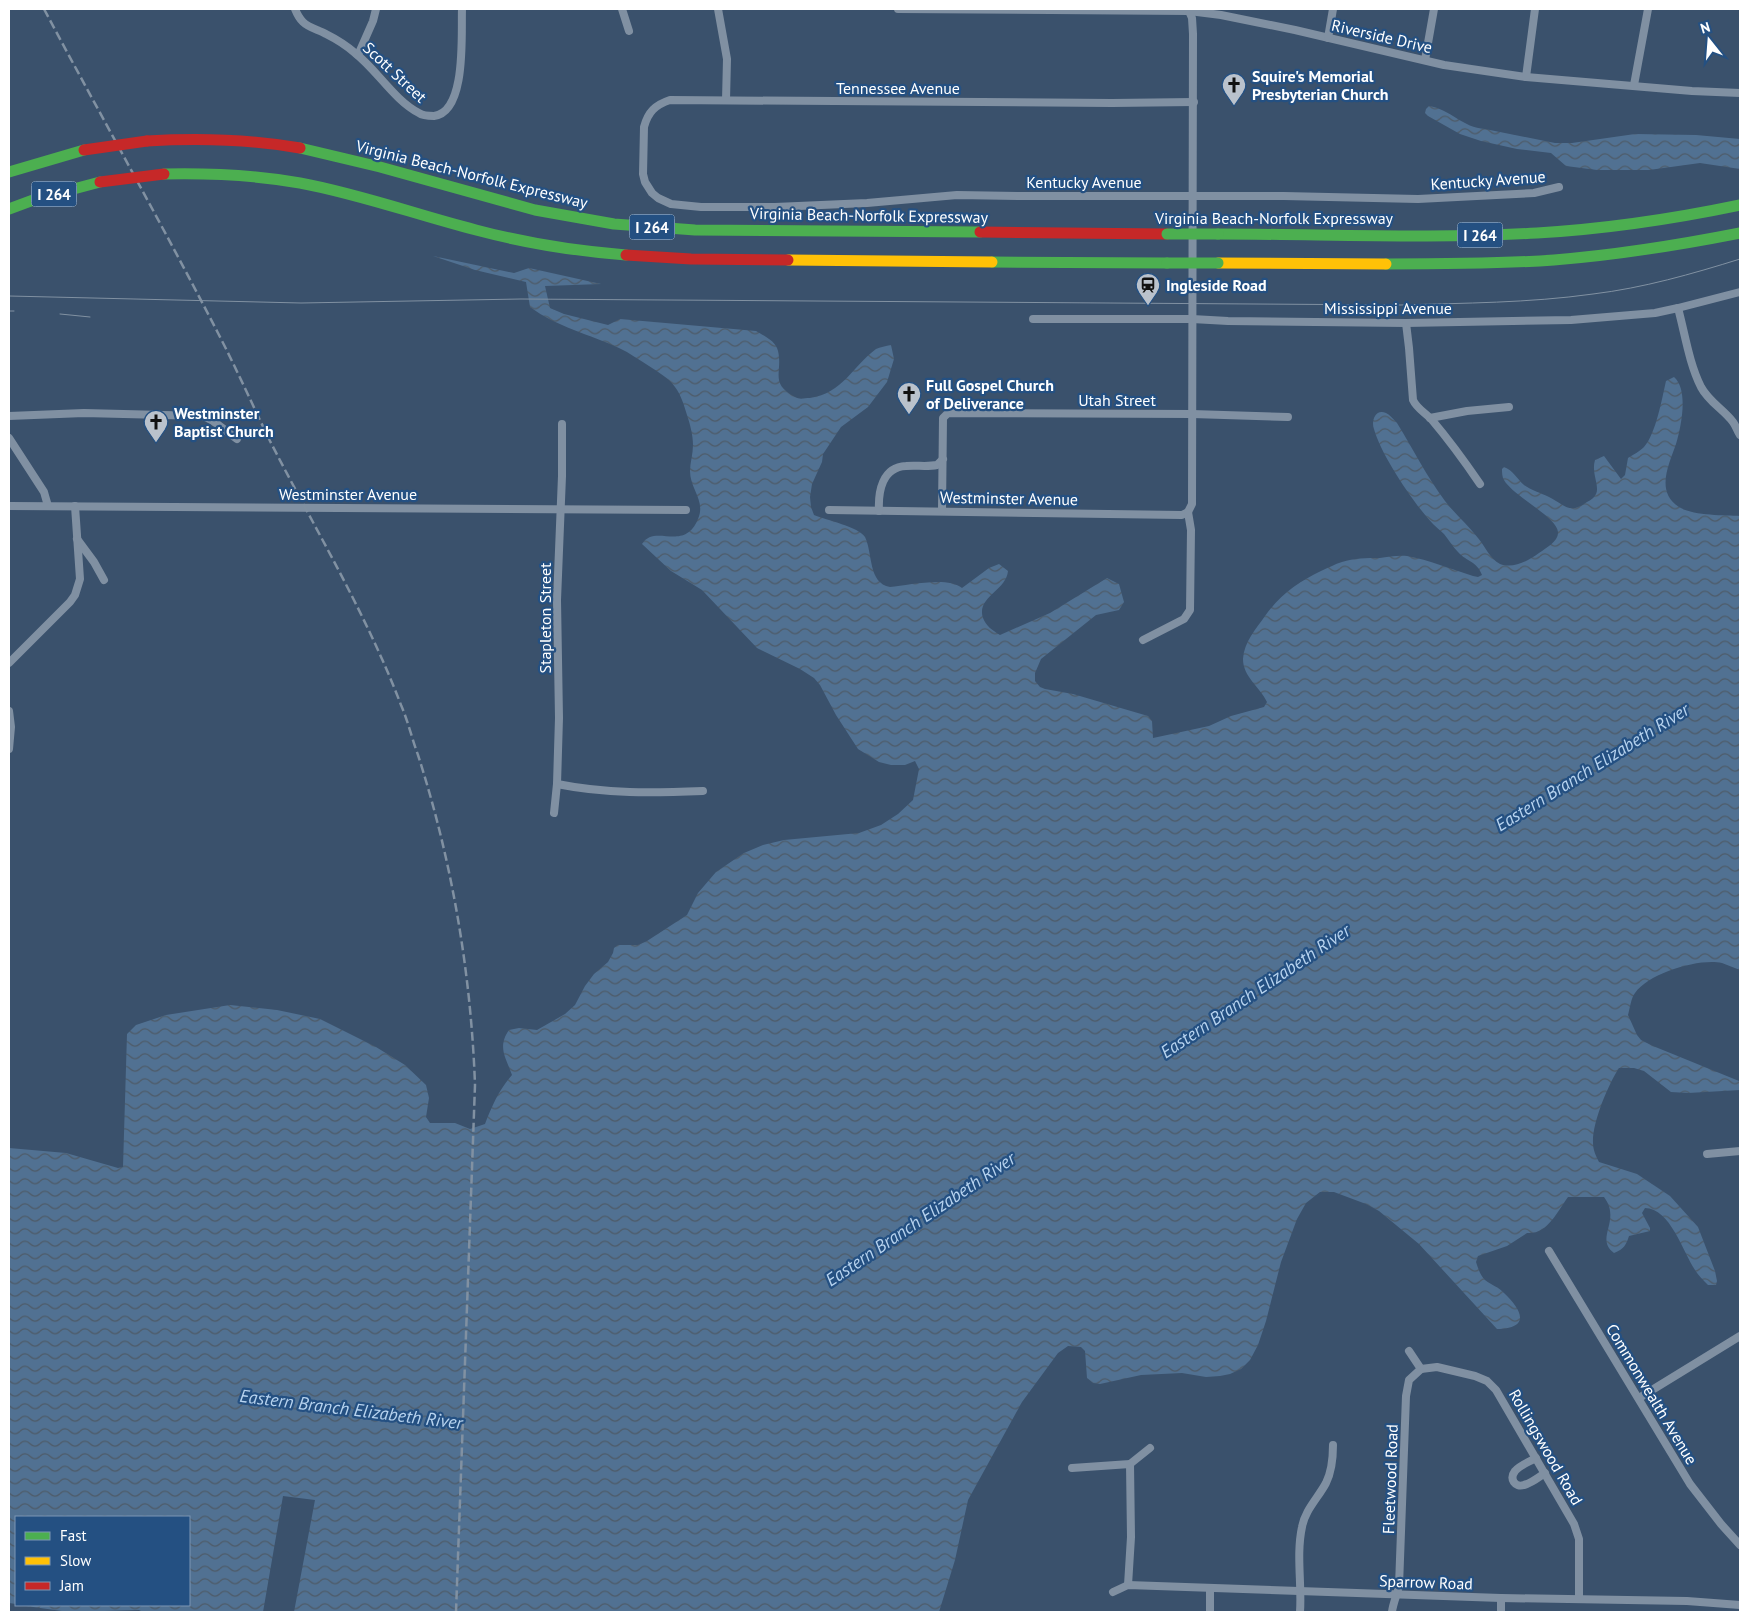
<svg xmlns="http://www.w3.org/2000/svg" width="1749" height="1621" viewBox="0 0 1749 1621" font-family="'PT Sans',sans-serif">
<style>
.water{fill:url(#water-waves)}
.lines{fill:none;stroke-linecap:round;stroke-linejoin:round}
.street{stroke:#8090a2;stroke-width:8}
.fast{stroke:#4caf50;stroke-width:11}
.slow{stroke:#ffc107;stroke-width:11}
.jam{stroke:#c62828;stroke-width:11}
.tram{stroke:#8191a2;stroke-width:1}
.rail{stroke:#8191a2;stroke-width:2.5;stroke-dasharray:9 4;stroke-linecap:butt}
.fast-bridge{stroke:#4caf50;stroke-width:11}
.jam-bridge{stroke:#c62828;stroke-width:11}
.labels{text-anchor:middle;dominant-baseline:central;stroke-width:4.5;stroke-linejoin:round;paint-order:stroke}
.shield{fill:#245082;stroke:#bdcada;stroke-width:1}
.shield-label{font-size:15px;font-weight:bold;fill:#fff}
.street-label{font-size:16px;fill:#fff;stroke:#245082}
.poi-label{font-size:16px;font-weight:bold;fill:#fff;stroke:#245082;text-anchor:start}
.water-label{font-size:18px;font-style:italic;fill:#b7d3ef;stroke:#245082}
</style>
<defs>
<pattern id="water-waves" width="16" height="10" patternUnits="userSpaceOnUse" patternTransform="scale(1.25)"><rect width="16" height="10" fill="#517192"/><path d="M0 5q4-4 8 0t8 0" fill="none" stroke="#4e5b68"/></pattern>
</defs>
<rect width="100%" height="100%" fill="#3a516c"/>
<g class="water">
<path d="M 1429,106 C 1450,109 1463,128 1485,129 L 1555,143 L 1572,143 L 1635,134 L 1696,135 L 1740,139 L 1740,169 L 1700,163 L 1649,170 L 1597,170 L 1566,166 L 1551,153 L 1517,149 L 1481,141 L 1460,134 L 1428,116 L 1425,113 L 1426,109 Z"/>
<path d="M 433,256 L 514,273 L 529,268 L 601,284 L 545,286 L 550,308 L 564,314 L 608,325 L 620,319 L 756,331 C 764,336 776,341 778,351 C 783,372 769,383 795,397 C 800,400 804,398 810,398 C 843,393 852,367 876,349 C 880,347 886,346 891,345 L 894,359 L 887,382 L 868,407 L 841,427 L 823,454 L 822,462 L 812,484 L 810,497 L 811,507 L 814,515 C 826,520 859,527 865,537 C 873,554 868,583 890,587 C 909,585 948,576 962,588 L 989,568 L 999,564 L 1008,571 C 1006,591 976,597 983,618 C 986,626 992,630 1000,635 L 1050,613 L 1107,578 L 1119,584 L 1124,602 L 1119,610 L 1096,615 L 1041,659 L 1035,673 L 1035,681 L 1040,687 L 1045,689 L 1073,694 L 1148,716 L 1152,721 L 1153,738 L 1209,726 L 1231,716 L 1264,707 L 1267,702 C 1260,687 1243,677 1243,659 C 1244,642 1256,629 1265,616 C 1281,594 1298,582 1321,571 C 1328,568 1335,564 1342,562 C 1354,558 1367,558 1380,558 C 1388,557 1398,555 1407,556 C 1429,560 1451,569 1473,576 L 1478,577 L 1482,575 C 1477,561 1467,562 1458,552 C 1453,547 1449,540 1444,534 C 1440,530 1436,527 1433,524 C 1414,504 1381,455 1374,429 C 1371,422 1375,408 1386,413 C 1390,415 1393,419 1397,423 C 1413,449 1427,477 1445,501 C 1455,514 1468,525 1478,538 C 1485,546 1490,559 1500,564 C 1513,569 1528,561 1539,553 C 1546,548 1559,541 1558,532 C 1557,517 1513,496 1504,480 C 1502,477 1502,472 1502,469 L 1504,467 C 1513,470 1517,479 1524,485 C 1531,490 1541,493 1549,497 C 1565,505 1569,515 1587,502 C 1591,500 1594,498 1596,494 C 1600,486 1591,473 1595,460 L 1604,456 L 1621,479 L 1625,475 L 1628,458 C 1633,455 1640,451 1644,447 C 1656,434 1662,398 1666,381 L 1674,377 C 1689,390 1681,427 1676,444 C 1669,464 1655,492 1679,507 C 1693,516 1724,515 1740,516 L 1740,970 C 1734,968 1728,965 1722,963 C 1699,958 1649,973 1635,993 C 1631,998 1630,1008 1628,1015 L 1637,1035 L 1641,1040 L 1653,1046 L 1739,1081 L 1740,1090 L 1688,1093 L 1671,1092 L 1644,1071 L 1634,1068 L 1619,1068 C 1608,1085 1592,1123 1593,1143 C 1593,1150 1596,1156 1599,1162 L 1637,1174 L 1670,1196 L 1698,1227 L 1715,1271 L 1717,1281 L 1716,1285 L 1708,1285 C 1703,1280 1698,1275 1695,1270 C 1683,1252 1670,1208 1645,1208 L 1642,1213 L 1650,1228 L 1650,1231 L 1629,1236 C 1626,1245 1624,1249 1614,1253 C 1594,1238 1622,1221 1604,1197 L 1568,1197 C 1557,1212 1547,1235 1527,1233 L 1507,1246 L 1478,1256 L 1476,1262 C 1478,1268 1480,1275 1485,1280 C 1491,1285 1499,1287 1504,1293 C 1522,1310 1531,1328 1497,1329 L 1419,1244 L 1379,1211 L 1366,1204 L 1334,1192 L 1320,1192 L 1306,1203 L 1297,1219 L 1281,1262 L 1266,1321 L 1258,1345 L 1250,1360 L 1241,1369 L 1230,1374 L 1220,1376 L 1206,1377 L 1182,1373 L 1141,1375 L 1100,1384 L 1093,1383 L 1087,1378 L 1085,1351 L 1081,1347 L 1068,1346 L 1058,1353 L 1022,1402 L 968,1500 L 955,1560 L 939,1612 L 294,1612 L 315,1500 L 283,1496 L 263,1612 L 143,1612 L 139,1610 L 69,1612 L 19,1605 L 189,1605 L 189,1517 L 16,1517 L 16,1604 L 9,1603 L 9,1148 L 66,1153 L 118,1168 L 123,1167 L 127,1034 L 136,1025 L 166,1015 L 230,1005 L 277,1010 L 320,1019 L 376,1047 L 405,1065 L 426,1085 L 429,1098 L 426,1117 L 430,1123 L 455,1123 L 470,1129 L 485,1124 C 492,1106 499,1090 512,1075 C 506,1058 497,1047 509,1030 L 519,1028 L 537,1030 L 565,1014 L 575,1005 L 585,986 L 594,974 L 608,962 L 613,953 L 614,948 L 618,945 L 638,945 L 647,941 L 687,915 L 698,893 L 716,872 L 744,853 L 763,845 L 784,840 L 859,833 L 881,825 L 898,814 L 913,800 L 919,769 L 915,761 L 905,765 L 891,765 L 879,762 L 858,749 L 836,715 L 820,685 L 814,678 L 800,669 L 757,648 L 702,590 L 671,571 L 642,544 C 655,523 684,553 698,519 C 706,501 690,489 690,471 C 690,463 693,454 693,445 C 693,435 690,424 687,415 C 684,405 681,395 675,387 C 669,378 658,372 649,366 C 639,360 630,353 619,348 C 589,334 557,327 530,307 L 526,282 L 475,270 Z"/>
</g>
<g class="lines">
<g class="street">
<path d="M 295,9 C 297,14 299,18 303,22 C 309,28 319,30 326,34 C 336,39 347,46 355,53 C 377,70 394,100 419,113 C 423,116 429,116 434,116 C 467,112 461,33 462,9"/>
<polyline points="622,9 629,31"/>
<polyline points="718,9 727,59 726,100"/>
<polyline points="898,9 1189,11 1221,15 1295,30 1444,65 1526,77 1692,91 1740,93"/>
<polyline points="1328,38 1333,9"/>
<polyline points="358,55 373,21 376,9"/>
<polyline points="1425,60 1434,9"/>
<polyline points="1526,77 1535,9"/>
<polyline points="1634,85 1648,9"/>
<path d="M 1194,102 L 1112,103 L 670,100 C 655,105 648,112 644,127 L 643,174 L 645,182 L 652,193 L 658,198 L 671,204 L 701,207 L 775,207 L 867,203 L 957,195 L 1020,196 L 1284,196 L 1418,199 L 1534,193 L 1559,187"/>
<path d="M 1678,308 C 1685,334 1689,363 1701,387 C 1709,402 1723,409 1733,422 C 1736,426 1737,431 1740,435"/>
<polyline points="1033,319 1192,319 1228,321 1406,323 1571,320 1655,313 1678,308 1740,292"/>
<path d="M 1406,323 L 1409,348 L 1413,400 C 1417,409 1426,413 1432,420 C 1449,440 1465,462 1480,484"/>
<polyline points="9,416 84,413 203,416 213,421 237,439"/>
<polyline points="1430,418 1467,411 1509,407"/>
<polyline points="9,438 44,492 48,506"/>
<polyline points="9,506 686,510"/>
<polyline points="829,510 1182,515 1188,512"/>
<path d="M 879,511 C 878,492 882,467 906,466 C 916,465 927,467 937,465 L 943,459"/>
<polyline points="942,511 943,418 948,413 1192,414 1288,417"/>
<polyline points="77,539 94,562 104,580"/>
<polyline points="1143,640 1184,619 1190,610 1191,530 1188,512 1192,504 1193,34 1192,18 1188,9"/>
<polyline points="9,663 70,602 75,595 80,579 75,506"/>
<polyline points="9,711 11,727 9,749"/>
<path d="M 557,784 C 607,794 652,793 703,791"/>
<polyline points="554,813 557,784 559,718 557,600 562,476 562,424"/>
<polyline points="1707,1154 1740,1151"/>
<polyline points="1549,1251 1690,1484 1721,1524 1740,1545"/>
<polyline points="1409,1351 1421,1369"/>
<polyline points="1421,1369 1437,1367 1475,1376 1487,1381 1496,1390 1574,1524 1579,1539 1579,1599"/>
<polyline points="1639,1398 1740,1336"/>
<path d="M 1536,1458 C 1529,1462 1520,1465 1515,1471 C 1509,1479 1515,1488 1524,1485 C 1532,1483 1539,1477 1545,1473"/>
<polyline points="1072,1468 1130,1464 1150,1448"/>
<polyline points="1128,1585 1131,1537 1130,1464"/>
<polyline points="1113,1592 1128,1585 1501,1598 1687,1601 1740,1605"/>
<polyline points="1210,1612 1210,1589"/>
<path d="M 1300,1612 C 1302,1584 1296,1555 1302,1527 C 1305,1510 1318,1498 1326,1483 C 1332,1471 1333,1458 1333,1445"/>
<path d="M 1392,1612 C 1393,1603 1397,1595 1399,1586 L 1406,1396 L 1409,1380 L 1421,1369"/>
<polyline points="1501,1612 1501,1598"/>
</g>
<g class="fast">
<polyline points="300,148 380,167 535,210 614,224 695,230 980,232"/>
<polyline points="9,172 84,150"/>
<path d="M 164,174 C 210,173 255,175 300,183 C 360,194 417,215 476,230 C 525,243 575,251 626,255"/>
<polyline points="9,209 36,199 100,182"/>
<path d="M 1218,234 C 1324,234 1431,239 1537,233 C 1605,229 1673,219 1740,205"/>
<polyline points="992,262 1167,263"/>
<path d="M 1386,264 C 1442,264 1498,264 1554,260 C 1617,255 1679,245 1740,233"/>
</g>
<g class="slow">
<polyline points="788,260 992,262"/>
<polyline points="1218,263 1386,264"/>
</g>
<g class="jam">
<path d="M 147,141 C 198,138 249,139 300,148"/>
<polyline points="980,232 1167,234"/>
<polyline points="626,255 691,259 788,260"/>
</g>
<g class="tram">
<path d="M 9,296 L 301,303 L 521,299 L 1400,305 C 1464,303 1529,303 1593,294 C 1643,288 1692,274 1740,259"/>
<polyline points="9,311 14,311"/>
<polyline points="60,314 90,317"/>
</g>
<path class="rail" d="M 44,9 C 102,118 163,226 219,335 C 237,370 253,406 270,441 C 315,529 366,613 401,705 C 408,721 412,739 418,755 C 452,861 471,973 475,1085 L 456,1612"/>
<g class="fast-bridge">
<polyline points="1167,234 1218,234"/>
<polyline points="1167,263 1218,263"/>
</g>
<g class="jam-bridge">
<polyline points="84,150 147,141"/>
<polyline points="100,182 164,174"/>
</g>
</g>
<defs>
<g id="church-pin" transform="scale(1.25)"><path d="M0 17L-7.5 6A9.5 9.5 0 1 1 7.5 6Z" fill="#bac2cc" stroke="#245082"/><path d="M-1.2-6h2.4v3.5h3.3v2.4h-3.3V6h-2.4V-.1h-3.3v-2.4h3.3Z" fill="#111"/></g>
<g id="station-pin" transform="scale(1.25)"><path d="M0 17L-7.5 6A9.5 9.5 0 1 1 7.5 6Z" fill="#bac2cc" stroke="#245082"/><path d="M-3-6H3Q5-6 5-4V2Q5 4 3 4L4.5 6H3L1.5 4h-3L-3 6H-4.5L-3 4Q-5 4-5 2V-4Q-5-6-3-6ZM-3.5-4v3h7v-3ZM-3.5 1v1.5H-2V1ZM2 1v1.5H3.5V1Z" fill="#111"/></g>
</defs>
<g fill-rule="evenodd">
<use href="#church-pin" x="1234" y="85"/>
<use href="#station-pin" x="1148" y="285"/>
<use href="#church-pin" x="909" y="394"/>
<use href="#church-pin" x="156" y="422"/>
</g>
<g class="labels">
<g class="shield">
<rect x="31.5" y="181.5" width="45" height="25" rx="4"/>
<rect x="629.5" y="214.5" width="45" height="25" rx="4"/>
<rect x="1457.5" y="222.5" width="45" height="25" rx="4"/>
</g>
<g class="shield-label">
<text x="54" y="194">I 264</text>
<text x="652" y="227">I 264</text>
<text x="1480" y="235">I 264</text>
</g>
<g class="street-label">
<text transform="translate(1382 36) rotate(13)">Riverside Drive</text>
<text transform="translate(395 72) rotate(43)">Scott Street</text>
<text x="898" y="88">Tennessee Avenue</text>
<text transform="translate(472 174) rotate(14)">Virginia Beach-Norfolk Expressway</text>
<text transform="translate(1488 180) rotate(-4)">Kentucky Avenue</text>
<text x="1084" y="182">Kentucky Avenue</text>
<text transform="translate(869 215) rotate(1)">Virginia Beach-Norfolk Expressway</text>
<text x="1274" y="218">Virginia Beach-Norfolk Expressway</text>
<text x="1388" y="308">Mississippi Avenue</text>
<text x="1117" y="400">Utah Street</text>
<text x="348" y="494">Westminster Avenue</text>
<text transform="translate(1009 498) rotate(1)">Westminster Avenue</text>
<text transform="translate(545 618) rotate(-90)">Stapleton Street</text>
<text transform="translate(1652 1394) rotate(59)">Commonwealth Avenue</text>
<text transform="translate(1546 1447) rotate(60)">Rollingswood Road</text>
<text transform="translate(1390 1479) rotate(-88)">Fleetwood Road</text>
<text transform="translate(1426 1582) rotate(2)">Sparrow Road</text>
</g>
<g class="poi-label">
<text x="1252" y="76">Squire's Memorial<tspan x="1252" dy="18">Presbyterian Church</tspan></text>
<text x="1166" y="285">Ingleside Road</text>
<text x="926" y="385">Full Gospel Church<tspan x="926" dy="18">of Deliverance</tspan></text>
<text x="174" y="413">Westminster<tspan x="174" dy="18">Baptist Church</tspan></text>
</g>
<g class="water-label">
<text transform="translate(1592 767) rotate(-32)">Eastern Branch Elizabeth River</text>
<text transform="translate(1255 991) rotate(-34)">Eastern Branch Elizabeth River</text>
<text transform="translate(920 1219) rotate(-34)">Eastern Branch Elizabeth River</text>
<text transform="translate(351 1409) rotate(7)">Eastern Branch Elizabeth River</text>
</g>
</g>
<rect width="1749" height="1621" fill="none" stroke="#ffffff" stroke-width="20"/>
<rect x="15" y="1516" width="175" height="90" fill="#245082" stroke="#7c96b4"/>
<rect x="25" y="1532" width="25" height="8" fill="#4caf50" stroke="#7c96b4"/>
<text x="60" y="1541" font-size="15" fill="#ffffff">Fast</text>
<rect x="25" y="1557" width="25" height="8" fill="#ffc107" stroke="#7c96b4"/>
<text x="60" y="1566" font-size="15" fill="#ffffff">Slow</text>
<rect x="25" y="1582" width="25" height="8" fill="#c62828" stroke="#7c96b4"/>
<text x="60" y="1591" font-size="15" fill="#ffffff">Jam</text>
<g transform="translate(1709 40) rotate(343)" stroke="#245082" stroke-width="4" paint-order="stroke">
<path d="M0-4L9 19L0 12L-9 19Z" fill="#ffffff"/>
<text y="-8" font-size="14" font-weight="bold" text-anchor="middle" fill="#ffffff">N</text>
</g>
</svg>
